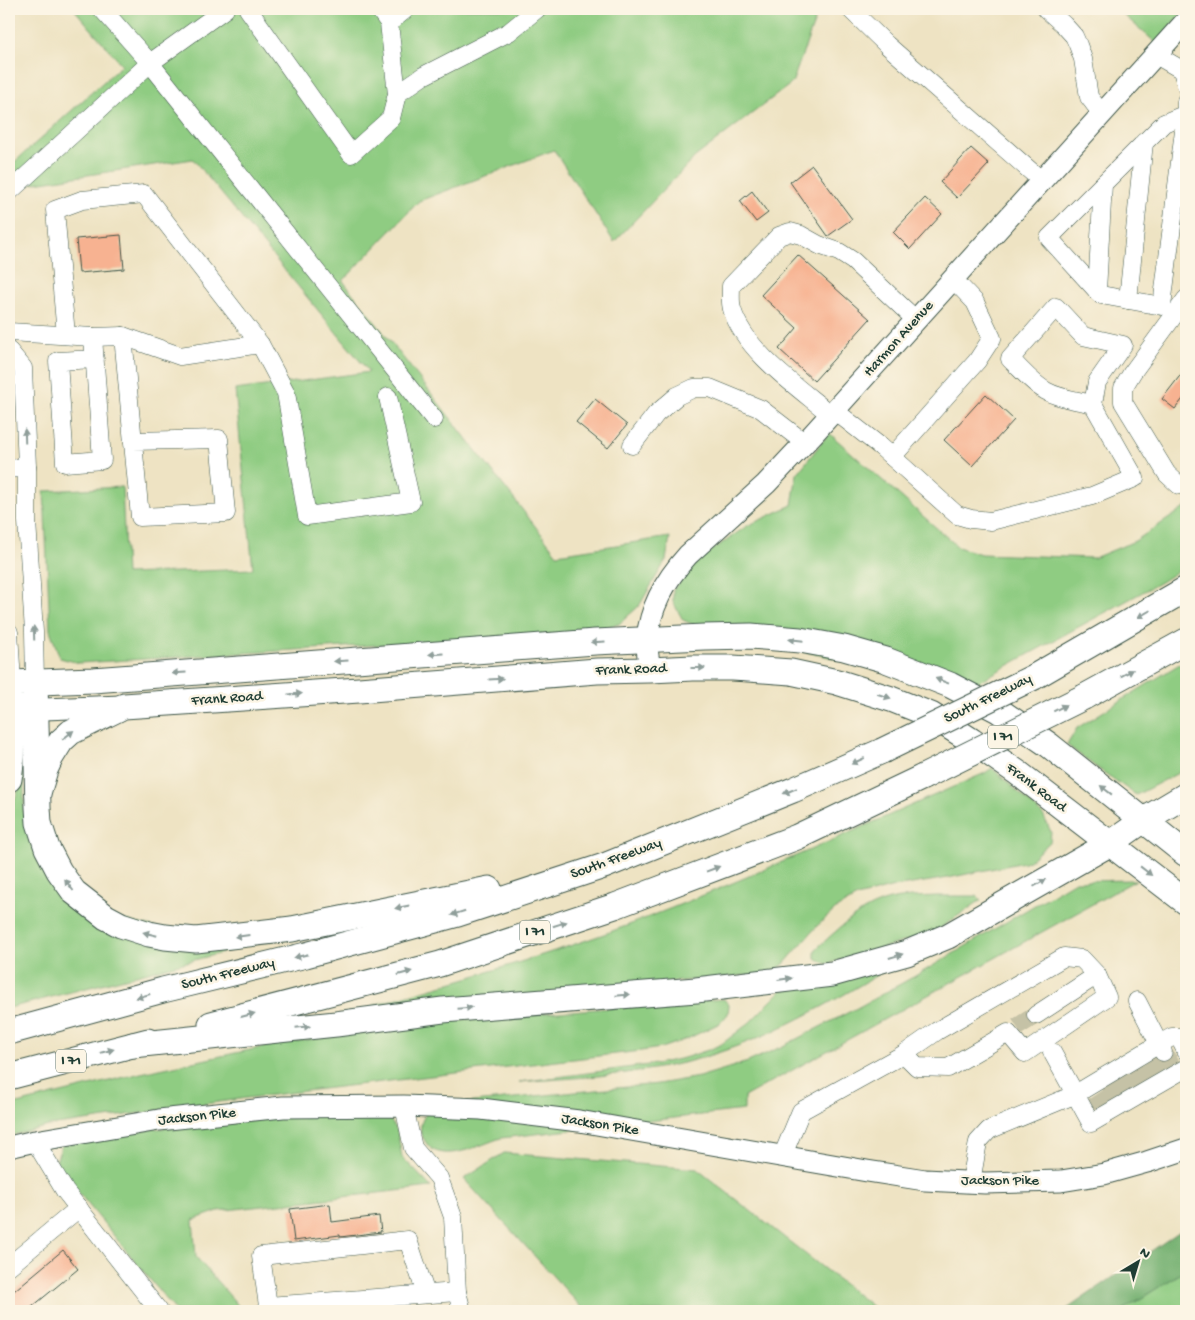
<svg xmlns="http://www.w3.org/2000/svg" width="1195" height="1320" viewBox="0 0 1195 1320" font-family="'Gochi Hand',sans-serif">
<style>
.green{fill:#8fcc82;stroke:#57845b}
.forest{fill:#73b070;stroke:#497652}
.building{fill:#f7b291}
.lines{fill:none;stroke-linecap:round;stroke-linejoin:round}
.minor-tunnel{stroke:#c5c2a6;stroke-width:18;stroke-dasharray:18 9;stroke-linecap:butt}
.minor-casing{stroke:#3e5649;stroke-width:19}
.major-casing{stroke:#3e5649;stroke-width:23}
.highway-casing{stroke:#3e5649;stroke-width:27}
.minor{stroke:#fff;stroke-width:18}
.major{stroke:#fff;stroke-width:21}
.highway{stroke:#fff;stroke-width:25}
.highway-bridge-casing{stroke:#3e5649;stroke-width:27;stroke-linecap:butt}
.highway-bridge{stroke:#fff;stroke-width:25}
.oneway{fill:#8f9e9a}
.labels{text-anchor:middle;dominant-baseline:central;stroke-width:5;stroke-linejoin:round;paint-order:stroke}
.shield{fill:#fcf5e5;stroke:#617469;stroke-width:1}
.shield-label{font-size:14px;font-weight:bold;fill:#1f3d34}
.street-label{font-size:15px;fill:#1f3d34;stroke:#fcf5e5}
</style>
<rect width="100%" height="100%" fill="#fcf5e5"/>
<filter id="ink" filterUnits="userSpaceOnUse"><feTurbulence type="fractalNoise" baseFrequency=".02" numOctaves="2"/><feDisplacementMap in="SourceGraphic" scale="10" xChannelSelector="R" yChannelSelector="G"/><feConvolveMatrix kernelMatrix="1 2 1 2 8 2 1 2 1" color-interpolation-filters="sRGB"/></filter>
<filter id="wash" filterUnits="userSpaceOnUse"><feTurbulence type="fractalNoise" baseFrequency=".0096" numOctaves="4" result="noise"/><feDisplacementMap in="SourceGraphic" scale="20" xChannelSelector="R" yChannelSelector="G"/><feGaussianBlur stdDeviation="1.12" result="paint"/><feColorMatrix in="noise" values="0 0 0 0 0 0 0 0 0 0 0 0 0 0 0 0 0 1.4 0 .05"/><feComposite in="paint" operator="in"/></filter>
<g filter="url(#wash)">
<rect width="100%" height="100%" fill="#eee3c3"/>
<g class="green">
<polygon points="74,9 819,9 792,83 695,157 614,242 554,150 419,201 343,281 557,554 670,537 666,560 639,606 619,624 593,632 79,663 60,658 50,630 44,491 122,487 126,574 253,569 235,390 369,372 193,159 9,187 9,167 122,65"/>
<polygon points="1117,9 1186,9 1156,43"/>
<polygon points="829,433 958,547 981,554 1094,558 1135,541 1186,507 1186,566 1161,582 965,689 696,626 683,620 673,602 673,590 702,557 747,526 792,505 797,474"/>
<polygon points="1186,660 1186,769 1136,795 1096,767 1067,745 1077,728"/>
<path d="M 992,768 L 1043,815 L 1051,832 L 1050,842 L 1029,861 L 948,878 L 894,887 L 857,897 L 836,909 L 817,926 L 784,964 L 771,973 L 372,1009 L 373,1005 C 458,981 543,957 626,926 C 748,879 866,825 985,773 Z"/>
<polygon points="24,770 24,819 32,846 55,887 76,909 231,945 233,950 9,1008 9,816 18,791 21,772"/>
<path d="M 1136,880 L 744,1097 L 744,1110 L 501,1138 C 481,1144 439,1167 425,1141 C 424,1139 422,1136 421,1134 C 419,1123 425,1113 433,1106 L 658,1084 L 699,1077 L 748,1062 L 781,1047 L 857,1008 L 924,971 L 1075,881 Z"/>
<path d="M 937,896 L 977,896 L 981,900 L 933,933 L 827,964 L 815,958 L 815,950 C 835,932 856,911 883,902 C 900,896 920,897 937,896 Z"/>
<path d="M 882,972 C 828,1005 772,1036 711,1055 C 650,1075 583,1077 519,1082 L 656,1064 L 684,1058 L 711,1049 L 723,1043 L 749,1023 L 782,990 Z"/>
<polygon points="724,999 729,1005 728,1014 720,1023 687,1039 661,1048 641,1051 247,1098 49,1126 9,1136 9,1106 141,1073 278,1044 444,1021"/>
<polygon points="364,1110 378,1110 388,1117 397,1130 402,1157 431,1187 218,1211 193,1220 196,1257 243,1311 176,1311 55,1164 62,1145 153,1129"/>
<polygon points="504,1153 697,1169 878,1311 585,1311 464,1179"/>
<polygon points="1186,1270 1186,1311 1121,1311"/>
</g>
<polygon class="forest" points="1186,1227 1186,1270 1121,1311 1064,1311"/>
<g id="blocks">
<g class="building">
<polygon points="971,148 989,164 957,198 940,182"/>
<polygon points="812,165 852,219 828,236 790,182"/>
<polygon points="752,191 768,213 756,222 740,201"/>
<polygon points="925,198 942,214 910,249 893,232"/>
<polygon points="121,235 124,269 79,273 76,239"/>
<polygon points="798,255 870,319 814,381 779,349 797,328 761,295"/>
<polygon points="1186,368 1186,395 1175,409 1162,399"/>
<polygon points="986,394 1014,420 972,466 944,440"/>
<polygon points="595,399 627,425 608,448 576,422"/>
<polygon points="330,1204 332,1222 379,1216 381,1232 340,1237 340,1235 294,1241 290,1209"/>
<polygon points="63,1250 78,1269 27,1311 9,1311 9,1295"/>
</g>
</g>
</g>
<g filter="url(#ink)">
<use href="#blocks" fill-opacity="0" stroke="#3e5649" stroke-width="1"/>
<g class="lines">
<g class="minor-tunnel">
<polyline points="1017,1027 1036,1015"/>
<polyline points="1163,1052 1172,1066"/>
<polyline points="1149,1061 1158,1074"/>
<polyline points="1134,1069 1144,1084"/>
<polyline points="1122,1076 1130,1090"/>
<polyline points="1109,1084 1117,1098"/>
<polyline points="1095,1095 1103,1107"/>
</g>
<g class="minor-casing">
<g id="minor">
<polyline points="102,9 150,63 434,419"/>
<polyline points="248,9 351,154 391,118 397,94 389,23 379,9"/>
<polyline points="850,9 887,45 1042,181"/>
<polyline points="1046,9 1064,25 1074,36 1078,45 1083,59 1089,97 1102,114"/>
<polyline points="389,23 406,9"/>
<polyline points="1156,55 1182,70 1186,85"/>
<polyline points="397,94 423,76 509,32 537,9"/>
<polyline points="1186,101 1186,114 1162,306 1101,295 1049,238 1164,123 1186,114"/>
<polyline points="9,192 150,63 225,9"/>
<polyline points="1097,291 1103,184"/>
<polyline points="1186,299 1132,373 1123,388 1123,402 1167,474 1179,485 1186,484"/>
<polyline points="1128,300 1144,142"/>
<polyline points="9,332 93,337 123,336 180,356 260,344"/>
<polyline points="66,335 55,210 82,200 144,194 260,344 286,393 307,516 411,502 388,397"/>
<polyline points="123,336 140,517 226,513 219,439 133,441"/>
<polyline points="93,337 102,460 65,463 58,361 95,359"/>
<polyline points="9,351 23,368 27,467 27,521 34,632 35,682"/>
<path d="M 835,411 L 881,447 L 957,515 L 971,519 L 991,521 L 1092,496 L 1135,478 L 1093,404 L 1097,382 L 1123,345 L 1083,336 L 1056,307 L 1010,359 C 1021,369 1032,383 1046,391 C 1060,399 1077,400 1093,404"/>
<path d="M 831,415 C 799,388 744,351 732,309 C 730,302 731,293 731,286 L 779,236 L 790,232 L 801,235 L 819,245 L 839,252 L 853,261 L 916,320"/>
<polyline points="632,445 656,414 677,396 694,388 710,388 761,409 805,443"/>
<polyline points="892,457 977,361 992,338 975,302 953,279"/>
<polyline points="9,469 27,467"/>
<polyline points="9,632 12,683"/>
<polyline points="1036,1015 1097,975"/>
<polyline points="1052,1052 1091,1123 1186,1068"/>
<polyline points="1163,1052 1159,1044 1172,1037 1179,1037 1186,1051"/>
<polyline points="404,1106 413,1148 439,1178 453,1217 457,1292 462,1311"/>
<polyline points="35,1141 65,1191 159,1311"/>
<polyline points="782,1157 801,1111 904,1054 937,1031 1064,957 1082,959 1097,975 1107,997 1025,1053 1008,1033 948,1068 917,1067 904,1054"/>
<polyline points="971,1182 978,1142 989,1130 1074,1095 1159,1044 1137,1001"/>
<polyline points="9,1266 79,1208"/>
<polyline points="426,1294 408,1240 261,1256 268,1306 457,1292"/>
</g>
</g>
<g class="major-casing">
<g id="major">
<path d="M 650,670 C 649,660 646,649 647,639 C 650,607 667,578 688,555 L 766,484 L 813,434 L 1186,21"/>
<polyline points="19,710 121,706"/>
<polyline points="9,1147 35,1141 159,1120 283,1107 404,1106 481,1109 579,1121 867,1171 925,1180 985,1183 1061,1181 1104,1174 1147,1162 1186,1149"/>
</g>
</g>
<g class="highway-casing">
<g id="highway">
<polyline points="1034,677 1186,589"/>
<polyline points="35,682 38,807 39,823 47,848 59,871 74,892 106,917 121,925 149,934 165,937 196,940 292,929 489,889"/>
<polyline points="1084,697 1186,641"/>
<polyline points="9,779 12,756 12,683 93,680 595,642 704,637 751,636 800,640 844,648 886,660 950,685 998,710 1049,745 1186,854"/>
<polyline points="38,793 45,770 51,757 61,741 71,732 124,706 359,690 597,671 650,670 693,668 733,668 791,672 837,682 891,699 931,715 972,741 1018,773 1186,902"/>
<polyline points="211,1024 440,964 615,906 797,837 923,777"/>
<polyline points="9,1032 163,990 306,955 458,914 604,866 793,790 882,751"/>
<polyline points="133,1045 336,1024 443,1010 696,990 832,974 907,953 948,936 1111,843 1144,820 1186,795"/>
<polyline points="9,1077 148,1041"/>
</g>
</g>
<use href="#minor" class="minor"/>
<use href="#major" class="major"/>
<use href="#highway" class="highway"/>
<g class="highway-bridge-casing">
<g id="highway-bridge">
<polyline points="882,751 1034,677"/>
<polyline points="923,777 1084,697"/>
</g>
</g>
<use href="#highway-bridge" class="highway-bridge"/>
</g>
<defs><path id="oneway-solid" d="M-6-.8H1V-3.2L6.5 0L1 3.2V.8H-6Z" transform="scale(1.25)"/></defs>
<g class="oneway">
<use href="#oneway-solid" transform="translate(25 436) rotate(-92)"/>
<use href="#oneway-solid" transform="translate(1144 614) rotate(150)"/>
<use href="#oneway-solid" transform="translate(34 633) rotate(-92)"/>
<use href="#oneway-solid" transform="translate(796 640) rotate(-174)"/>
<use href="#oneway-solid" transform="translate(598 642) rotate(177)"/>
<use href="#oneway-solid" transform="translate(436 654) rotate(176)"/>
<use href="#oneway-solid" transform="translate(341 661) rotate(176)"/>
<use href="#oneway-solid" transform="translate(698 668)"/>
<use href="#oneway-solid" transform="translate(179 673) rotate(176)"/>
<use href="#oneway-solid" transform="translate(1127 673) rotate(-28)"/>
<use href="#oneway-solid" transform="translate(496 679) rotate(-4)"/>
<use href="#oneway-solid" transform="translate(942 681) rotate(-159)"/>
<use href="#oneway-solid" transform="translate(295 694) rotate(-4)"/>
<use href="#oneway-solid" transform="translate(884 696) rotate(18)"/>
<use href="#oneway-solid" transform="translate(1060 708) rotate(-27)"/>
<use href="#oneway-solid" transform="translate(68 735) rotate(-38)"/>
<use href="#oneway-solid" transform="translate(858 761) rotate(155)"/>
<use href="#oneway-solid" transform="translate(1106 790) rotate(-142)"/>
<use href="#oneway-solid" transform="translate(790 791) rotate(158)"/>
<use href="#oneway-solid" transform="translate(713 869) rotate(-21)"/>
<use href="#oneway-solid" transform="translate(1146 871) rotate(38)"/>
<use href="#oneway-solid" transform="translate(1040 883) rotate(-30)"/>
<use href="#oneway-solid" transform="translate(69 885) rotate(-127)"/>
<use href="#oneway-solid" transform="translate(402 907) rotate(168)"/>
<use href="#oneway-solid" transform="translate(458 913) rotate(163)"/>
<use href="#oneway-solid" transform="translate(560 924) rotate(-18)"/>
<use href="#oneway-solid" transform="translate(150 934) rotate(-166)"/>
<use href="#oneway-solid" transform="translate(242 936) rotate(173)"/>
<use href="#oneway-solid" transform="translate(301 956) rotate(166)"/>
<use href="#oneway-solid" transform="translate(896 956) rotate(-16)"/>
<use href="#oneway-solid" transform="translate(405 973) rotate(-15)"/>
<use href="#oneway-solid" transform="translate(785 979) rotate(-7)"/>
<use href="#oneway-solid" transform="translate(623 995) rotate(-5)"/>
<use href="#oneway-solid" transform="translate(143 996) rotate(164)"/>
<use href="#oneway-solid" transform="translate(465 1008) rotate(-5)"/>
<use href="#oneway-solid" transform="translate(248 1015) rotate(-15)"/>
<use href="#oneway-solid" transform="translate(303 1027) rotate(-6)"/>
<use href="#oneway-solid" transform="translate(107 1051) rotate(-15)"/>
</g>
</g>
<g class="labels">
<g class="shield">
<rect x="988" y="725.5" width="30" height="23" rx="4"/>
<rect x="520" y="920.5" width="30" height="23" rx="4"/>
<rect x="56" y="1049.5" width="30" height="23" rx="4"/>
</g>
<g class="shield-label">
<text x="1003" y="737">I 71</text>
<text x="535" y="932">I 71</text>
<text x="71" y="1061">I 71</text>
</g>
<g class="street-label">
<text transform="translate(899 339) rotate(-48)">Harmon Avenue</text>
<text transform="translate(631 670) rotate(-2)">Frank Road</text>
<text transform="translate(227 699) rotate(-4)">Frank Road</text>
<text transform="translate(988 699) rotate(-26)">South Freeway</text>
<text transform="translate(1036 788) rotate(37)">Frank Road</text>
<text transform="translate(616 859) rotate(-20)">South Freeway</text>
<text transform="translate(228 974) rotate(-14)">South Freeway</text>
<text transform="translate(197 1117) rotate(-6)">Jackson Pike</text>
<text transform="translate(600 1125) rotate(9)">Jackson Pike</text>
<text x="1000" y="1181">Jackson Pike</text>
</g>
</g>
<rect width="1195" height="1320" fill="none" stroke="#fcf5e5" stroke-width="30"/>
<g transform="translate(1138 1262) rotate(38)" stroke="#fcf5e5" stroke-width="4" paint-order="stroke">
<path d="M0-4L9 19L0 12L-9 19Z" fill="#1f3d34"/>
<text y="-8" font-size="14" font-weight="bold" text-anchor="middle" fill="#1f3d34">N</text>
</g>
</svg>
